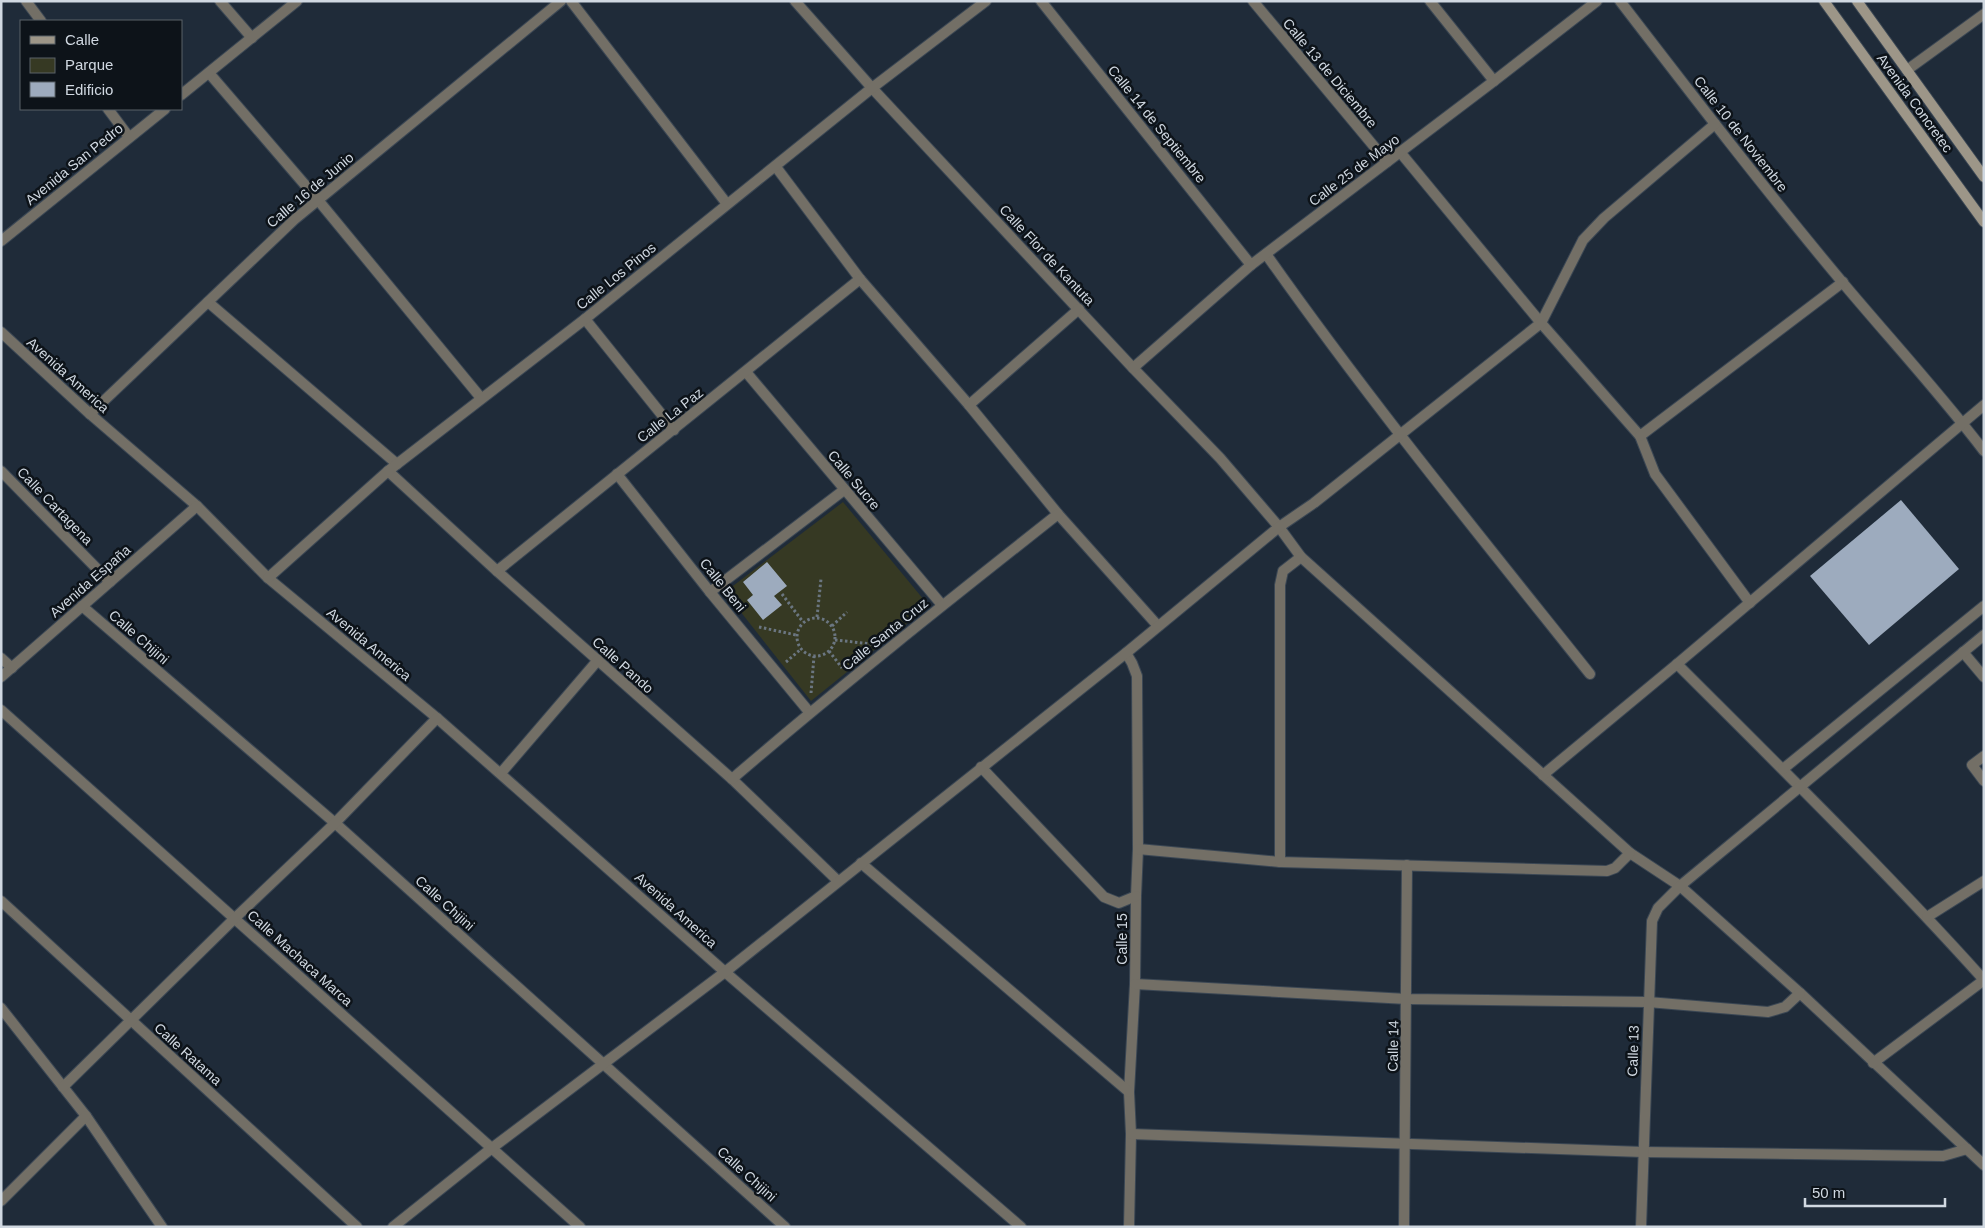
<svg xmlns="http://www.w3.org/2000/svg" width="1985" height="1228" viewBox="0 0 1985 1228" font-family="Helvetica,sans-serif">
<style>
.green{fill:#363923}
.building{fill:#9dabbe}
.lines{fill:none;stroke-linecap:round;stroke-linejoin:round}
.street-casing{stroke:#3b4754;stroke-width:12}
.secondary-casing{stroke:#3b4754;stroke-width:12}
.path{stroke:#6b7681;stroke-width:3;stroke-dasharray:2.5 2.5;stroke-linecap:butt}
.street{stroke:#736f66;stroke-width:10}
.secondary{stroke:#9d9688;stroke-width:10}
.labels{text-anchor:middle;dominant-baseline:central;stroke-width:5;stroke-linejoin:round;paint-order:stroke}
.street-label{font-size:14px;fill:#d0d8e1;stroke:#0d1319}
</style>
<rect width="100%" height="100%" fill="#1f2b39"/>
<polygon class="green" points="843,502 929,606 811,701 725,592"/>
<g class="building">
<polygon points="1901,500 1959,569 1869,645 1810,576"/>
<polygon points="767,562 787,586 774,596 782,605 763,620 747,600 753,595 743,582"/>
</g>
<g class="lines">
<g class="street-casing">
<g id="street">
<polyline points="26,1 41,21"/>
<polyline points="220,1 252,38"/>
<polyline points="571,1 727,204"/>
<polyline points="795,1 872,88 1133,368 1220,458 1279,527 1301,557 1630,853 1680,886 1800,993 1984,1165"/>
<polyline points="1041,1 1251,265"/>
<polyline points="1253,1 1387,162"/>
<polyline points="1430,1 1494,81"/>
<path d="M 1620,1 C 1693,96 1766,191 1843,283 C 1890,339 1939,392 1984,451"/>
<polyline points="1907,70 1984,14"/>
<polyline points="209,73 318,200 481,398"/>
<polyline points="181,95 297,1"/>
<polyline points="108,109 129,137"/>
<polyline points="1400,152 1541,323 1640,436 1655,474 1750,603"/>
<polyline points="776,167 860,279 969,405 1058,514 1158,626"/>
<polyline points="1,241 165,109"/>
<path d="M 1266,254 C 1368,399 1480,536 1590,674"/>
<polyline points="208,302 397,464"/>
<polyline points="585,319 674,430"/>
<polyline points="1,332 90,414 197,506 268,578 437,718 725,972 1021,1227"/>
<polyline points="1133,368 1251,265 1494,81 1597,1"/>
<polyline points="746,372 942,605"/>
<polyline points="969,405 1079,309"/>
<polyline points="90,414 295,219 561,1"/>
<polyline points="1640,436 1843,282"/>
<polyline points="1,471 110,582"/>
<polyline points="388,471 497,571 732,779 838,881"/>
<polyline points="617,474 710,592 810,713"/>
<polyline points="497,571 860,279"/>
<polyline points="268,578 388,471 585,319 872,88 986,1"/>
<polyline points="710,592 844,490"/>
<polyline points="82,606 335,823 785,1227"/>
<polyline points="1963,652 1984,677"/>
<polyline points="1126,653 1132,663 1137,676 1138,849 1136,896 1135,984 1129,1092 1131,1134 1129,1227"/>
<polyline points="1,658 12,668"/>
<path d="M 1677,664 C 1781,768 1886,871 1984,980"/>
<polyline points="1,677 197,506"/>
<polyline points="1,710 580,1227"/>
<polyline points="1984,756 1972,765 1984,781"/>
<polyline points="981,767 1104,897 1119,903 1136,896"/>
<polyline points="1783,769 1984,606"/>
<polyline points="501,773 598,660"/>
<polyline points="1543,775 1677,664 1984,405"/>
<path d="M 732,779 C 838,688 948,601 1058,514"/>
<polyline points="1138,849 1280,862 1607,871 1615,868 1630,853"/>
<polyline points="1280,862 1280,585 1283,571 1301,557"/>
<polyline points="861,863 1129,1092"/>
<polyline points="1,901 357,1227"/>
<polyline points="1927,917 1984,881"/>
<polyline points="1135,984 1407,999 1648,1002 1768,1012 1785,1007 1800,993"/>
<polyline points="1,1008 86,1116 162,1227"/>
<polyline points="1873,1063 1984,980"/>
<polyline points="63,1087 235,918 335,823 437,718"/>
<polyline points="1131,1134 1643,1152 1943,1156 1967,1149"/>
<polyline points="1,1201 86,1116"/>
<polyline points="393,1227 492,1148 725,972 1126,653 1279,527 1314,503 1541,323 1583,240 1604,218 1715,124"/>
<polyline points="1404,1227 1407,865"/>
<polyline points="1641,1227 1652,921 1658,908 1680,886 1984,635"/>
</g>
</g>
<g class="secondary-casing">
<g id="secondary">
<polyline points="1824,1 1984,222"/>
<polyline points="1857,1 1984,177"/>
</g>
</g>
<g class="path">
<polyline points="782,594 803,622"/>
<polyline points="817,617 821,579"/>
<circle cx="816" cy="637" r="19"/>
<polyline points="832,626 847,612"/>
<polyline points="759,627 796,635"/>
<polyline points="835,640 872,644"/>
<polyline points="829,651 842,668"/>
<polyline points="786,662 801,649"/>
<polyline points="811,693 814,656"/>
</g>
<use href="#street" class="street"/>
<use href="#secondary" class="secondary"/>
</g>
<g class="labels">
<g class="street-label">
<text transform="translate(1330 73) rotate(50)">Calle 13 de Diciembre</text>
<text transform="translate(1915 103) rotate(54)">Avenida Concretec</text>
<text transform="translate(1157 124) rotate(51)">Calle 14 de Septiembre</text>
<text transform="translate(1741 134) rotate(52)">Calle 10 de Noviembre</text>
<text transform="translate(74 164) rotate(-39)">Avenida San Pedro</text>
<text transform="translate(1354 170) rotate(-37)">Calle 25 de Mayo</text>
<text transform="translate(310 190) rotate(-40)">Calle 16 de Junio</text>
<text transform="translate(1047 255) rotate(47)">Calle Flor de Kantuta</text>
<text transform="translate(616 276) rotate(-39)">Calle Los Pinos</text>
<text transform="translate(68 375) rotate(42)">Avenida America</text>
<text transform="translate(670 415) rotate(-38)">Calle La Paz</text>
<text transform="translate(854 480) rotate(50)">Calle Sucre</text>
<text transform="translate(55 506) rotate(46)">Calle Cartagena</text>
<text transform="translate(90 581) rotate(-41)">Avenida España</text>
<text transform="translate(723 585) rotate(51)">Calle Beni</text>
<text transform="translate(885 634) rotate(-39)">Calle Santa Cruz</text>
<text transform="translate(139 637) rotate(41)">Calle Chijini</text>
<text transform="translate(369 644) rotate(40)">Avenida America</text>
<text transform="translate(623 665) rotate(42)">Calle Pando</text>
<text transform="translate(445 903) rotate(42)">Calle Chijini</text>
<text transform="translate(676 910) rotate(42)">Avenida America</text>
<text transform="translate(1122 939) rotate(-90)">Calle 15</text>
<text transform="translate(300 958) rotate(42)">Calle Machaca Marca</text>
<text transform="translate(1393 1046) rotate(-89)">Calle 14</text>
<text transform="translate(1633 1051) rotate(-88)">Calle 13</text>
<text transform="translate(188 1054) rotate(42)">Calle Ratama</text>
<text transform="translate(747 1174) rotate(42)">Calle Chijini</text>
</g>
</g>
<rect width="1985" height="1228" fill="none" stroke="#d0d8e1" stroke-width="5"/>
<rect x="20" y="20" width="162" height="90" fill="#0d1319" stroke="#5b6269"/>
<rect x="30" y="36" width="25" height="8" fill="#9d9688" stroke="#5b6269"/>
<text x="65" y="45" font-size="15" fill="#d0d8e1">Calle</text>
<rect x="30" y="58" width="25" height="15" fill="#363923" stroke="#5b6269"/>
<text x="65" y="70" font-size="15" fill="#d0d8e1">Parque</text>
<rect x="30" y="82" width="25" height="15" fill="#9dabbe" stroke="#5b6269"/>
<text x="65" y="95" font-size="15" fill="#d0d8e1">Edificio</text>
<path d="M1805 1198v8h140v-8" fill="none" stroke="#d0d8e1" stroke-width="2.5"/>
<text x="1812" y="1198" font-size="15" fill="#d0d8e1" stroke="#0d1319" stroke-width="4" paint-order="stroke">50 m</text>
</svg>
